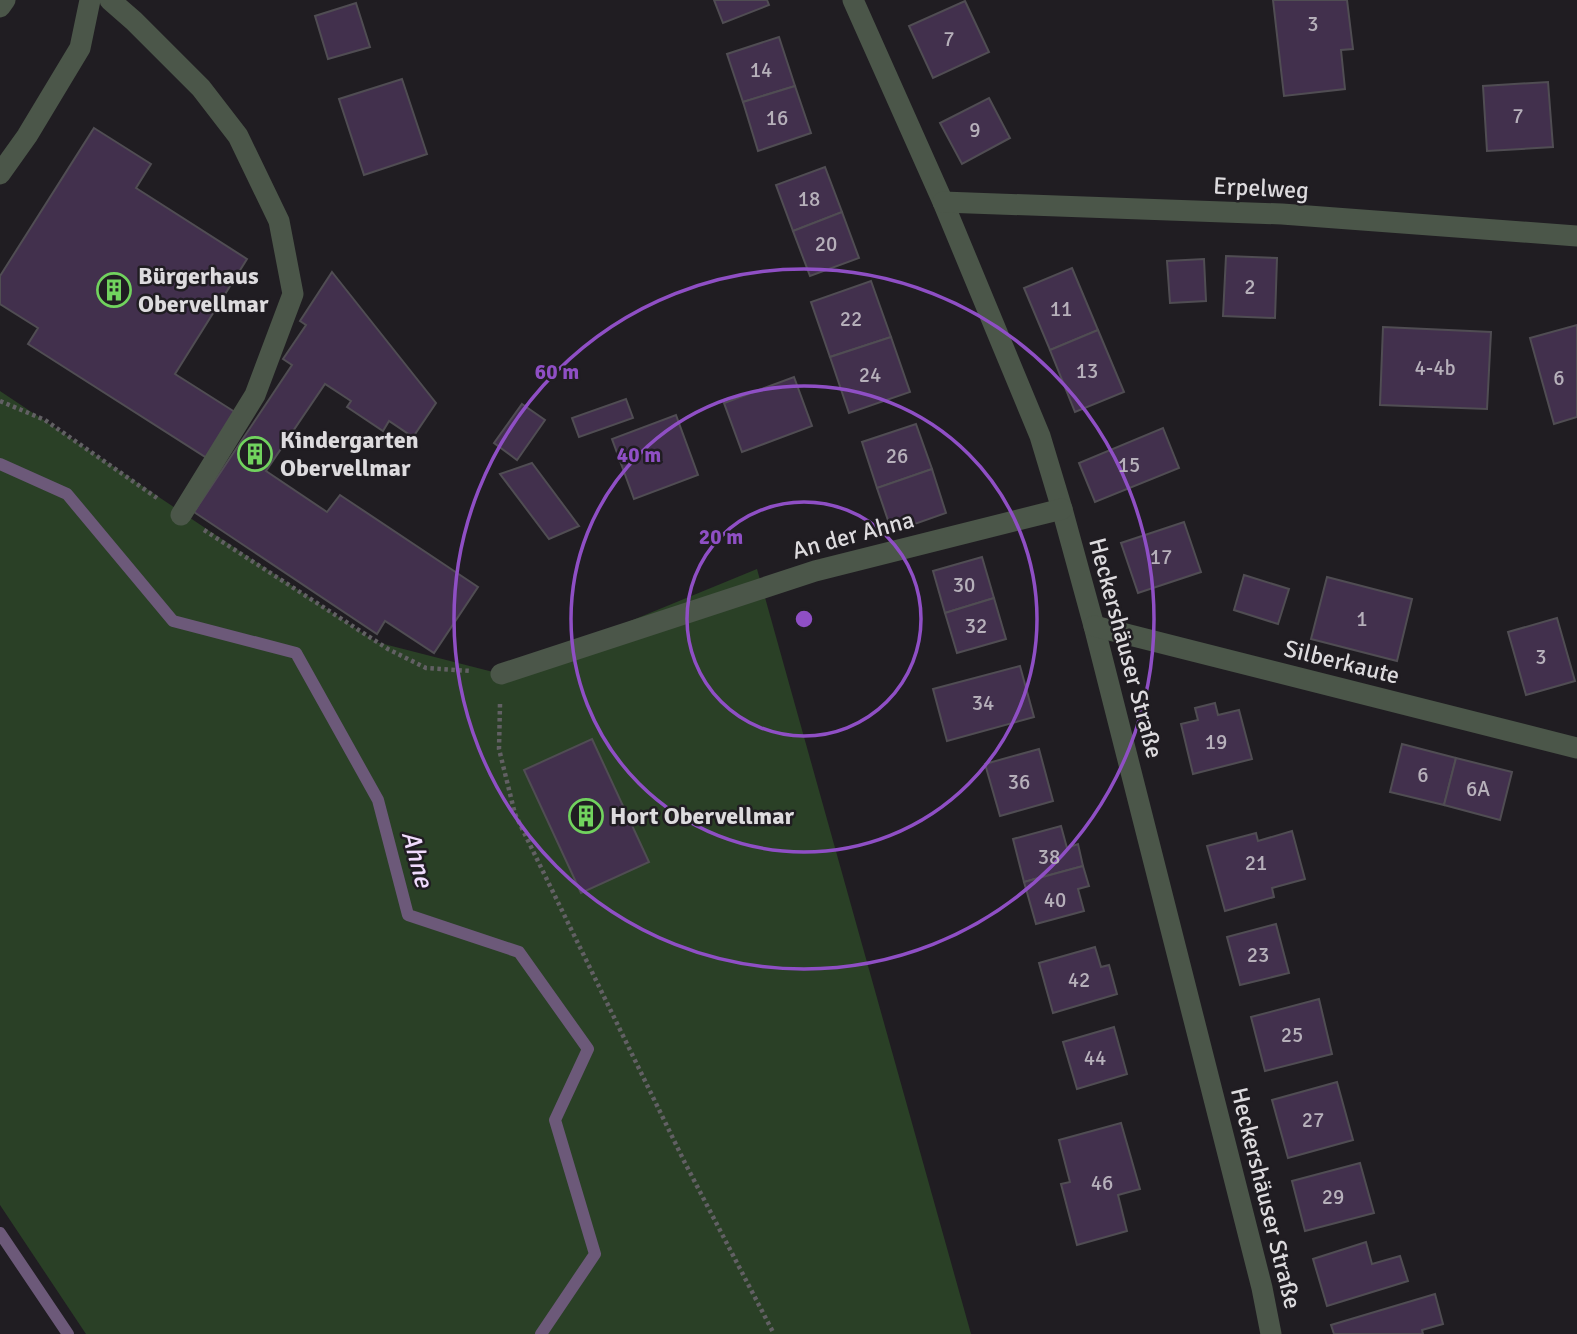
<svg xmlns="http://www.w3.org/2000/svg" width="1577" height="1334" viewBox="0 0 1577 1334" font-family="Signika,sans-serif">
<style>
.green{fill:#2a4026}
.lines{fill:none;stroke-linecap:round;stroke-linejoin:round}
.stream{stroke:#6c5979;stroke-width:12}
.building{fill:#42304d;stroke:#504d53;stroke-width:2}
.path{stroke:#626064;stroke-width:4.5;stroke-dasharray:3.5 3.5;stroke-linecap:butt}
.minor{stroke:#4b5649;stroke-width:21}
.ring{fill:none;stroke:#8f4fc5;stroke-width:3.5}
.labels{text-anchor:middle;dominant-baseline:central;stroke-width:5;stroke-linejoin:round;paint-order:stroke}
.number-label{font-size:21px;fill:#b6b0ba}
.street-label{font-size:24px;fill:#dddbde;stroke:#201d22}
.poi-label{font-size:24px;font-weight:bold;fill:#dddbde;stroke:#201d22;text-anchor:start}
.water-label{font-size:26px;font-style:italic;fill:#f0dbfd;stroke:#201d22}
.centre{fill:#8f4fc5;stroke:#201d22;stroke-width:3.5}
.ring-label{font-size:21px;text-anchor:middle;font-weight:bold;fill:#8f4fc5;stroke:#201d22;stroke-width:5;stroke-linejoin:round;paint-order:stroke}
</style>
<rect width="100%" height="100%" fill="#201d22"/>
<polygon class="green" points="0,391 376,642 501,674 757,569 971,1334 86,1334 0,1205"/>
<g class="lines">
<g class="stream">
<polyline points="0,464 67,494 173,621 296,653 378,800 408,915 519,952 588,1049 555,1120 595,1254 541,1334"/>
<polyline points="0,1233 68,1334"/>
</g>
</g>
<g class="building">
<polygon points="714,0 767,0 769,5 723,23"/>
<polygon points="1273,0 1347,0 1353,49 1341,50 1345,89 1284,96"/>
<polygon points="965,1 989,52 933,78 909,26"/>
<polygon points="356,3 370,47 328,59 315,16"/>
<polygon points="779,37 795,86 743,102 727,54"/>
<polygon points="402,79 427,154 364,175 339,99"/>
<polygon points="1548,82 1553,147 1487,151 1483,86"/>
<polygon points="795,86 811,133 758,151 743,102"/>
<polygon points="989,98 1010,138 962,164 940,123"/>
<polygon points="94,128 151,164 136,188 247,259 175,374 238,414 210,460 28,344 38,328 0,304 0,276"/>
<polygon points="825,167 842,212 793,231 776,185"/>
<polygon points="842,212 859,258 810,276 793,231"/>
<polygon points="1226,256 1277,258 1275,318 1223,316"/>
<polygon points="1204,259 1206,301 1170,303 1167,261"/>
<polygon points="1072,268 1098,330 1050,350 1024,288"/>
<polygon points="332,272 436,403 413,437 389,421 383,431 347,407 351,401 325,384 266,471 327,512 340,495 478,587 434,653 385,621 377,634 194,512 292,365 283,359 306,325 300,321"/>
<polygon points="871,281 891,337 830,357 811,302"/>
<polygon points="1577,325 1577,417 1554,424 1530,338"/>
<polygon points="1383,327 1491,332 1487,409 1380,405"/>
<polygon points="1098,330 1124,392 1075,412 1050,350"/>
<polygon points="891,337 910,392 849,413 830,357"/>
<polygon points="794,377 812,426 742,452 724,403"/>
<polygon points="626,399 633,418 579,437 572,418"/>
<polygon points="522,404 545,420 517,460 494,443"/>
<polygon points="676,415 698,475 634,499 612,439"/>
<polygon points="916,424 932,469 877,488 862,442"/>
<polygon points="1163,428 1179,468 1095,502 1079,463"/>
<polygon points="532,463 579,526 549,539 500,474"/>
<polygon points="932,469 946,513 892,532 877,488"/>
<polygon points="1184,522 1201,572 1138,593 1121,543"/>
<polygon points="982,557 994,598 945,613 933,571"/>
<polygon points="1244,575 1289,589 1278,624 1234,610"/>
<polygon points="1327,577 1412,599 1397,661 1311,639"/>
<polygon points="994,598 1006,639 957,653 945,613"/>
<polygon points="1557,618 1575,681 1526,695 1508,632"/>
<polygon points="1020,666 1034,717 947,741 933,689"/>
<polygon points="1215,703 1218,715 1239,710 1252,759 1193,774 1181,724 1198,720 1195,708"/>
<polygon points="592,739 649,862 581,893 524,770"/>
<polygon points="1402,744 1456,758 1444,805 1390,792"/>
<polygon points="1039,749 1053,801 1000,816 985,764"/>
<polygon points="1456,758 1512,772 1500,820 1444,805"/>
<polygon points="1061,826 1067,848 1078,844 1083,866 1024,882 1013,839"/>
<polygon points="1292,831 1305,879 1272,888 1274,897 1225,911 1207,846 1256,833 1258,841"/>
<polygon points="1083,866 1089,886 1078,889 1084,911 1036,924 1024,882"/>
<polygon points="1276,924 1289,973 1240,985 1227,937"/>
<polygon points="1095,947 1101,967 1109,965 1117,994 1053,1013 1039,963"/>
<polygon points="1319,999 1332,1054 1265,1071 1251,1017"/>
<polygon points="1114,1027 1127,1074 1077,1089 1063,1042"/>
<polygon points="1337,1082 1353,1140 1288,1158 1272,1100"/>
<polygon points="1121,1123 1140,1189 1118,1195 1127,1231 1077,1245 1061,1184 1070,1182 1059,1140"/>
<polygon points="1360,1163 1374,1213 1305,1231 1292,1181"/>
<polygon points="1366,1242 1372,1264 1400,1256 1408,1281 1327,1306 1313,1259"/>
<polygon points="1435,1294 1443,1324 1422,1330 1423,1334 1334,1334 1331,1325"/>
</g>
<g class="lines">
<g class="path">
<polyline points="0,401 45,420 157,498"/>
<polyline points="204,530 388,649 426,668 471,671"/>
<polyline points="500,704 499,749 515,814 685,1163 774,1334"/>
</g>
<g class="minor">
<polyline points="110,0 134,21 201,88 238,136 279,221 293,294 255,395 181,515"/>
<polyline points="853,0 943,202 1040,436 1062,509 1094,626 1262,1288 1271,1334"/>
<polyline points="0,7 5,0"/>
<polyline points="0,174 27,136 80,48 90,0"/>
<polyline points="943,202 1282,214 1577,236"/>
<polyline points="1094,626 1577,748"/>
<polyline points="501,674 815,571 1062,509"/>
</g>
</g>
<g class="ring">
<circle cx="804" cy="619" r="117"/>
<circle cx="804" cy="619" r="233"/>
<circle cx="804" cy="619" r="350"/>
</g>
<defs>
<g id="building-ring" transform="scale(1.75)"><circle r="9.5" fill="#201d22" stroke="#71d35e" stroke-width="1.5"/><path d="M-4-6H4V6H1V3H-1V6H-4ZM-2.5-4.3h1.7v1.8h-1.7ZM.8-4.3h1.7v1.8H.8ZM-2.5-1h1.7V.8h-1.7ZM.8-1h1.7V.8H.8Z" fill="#71d35e"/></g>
</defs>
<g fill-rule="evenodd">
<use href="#building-ring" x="114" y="290"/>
<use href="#building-ring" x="255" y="454"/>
<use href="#building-ring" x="586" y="816"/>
</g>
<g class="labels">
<g class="number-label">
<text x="1313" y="24">3</text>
<text x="949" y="39">7</text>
<text x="761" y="70">14</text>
<text x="1518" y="116">7</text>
<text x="777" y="118">16</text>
<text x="975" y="130">9</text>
<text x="809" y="199">18</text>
<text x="826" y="244">20</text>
<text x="1250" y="287">2</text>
<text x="1061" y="309">11</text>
<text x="851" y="319">22</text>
<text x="1435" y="368">4-4b</text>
<text x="1087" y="371">13</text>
<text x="870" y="375">24</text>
<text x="1559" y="378">6</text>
<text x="897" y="456">26</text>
<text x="1129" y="465">15</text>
<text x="1161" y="557">17</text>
<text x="964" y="585">30</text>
<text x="1362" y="619">1</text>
<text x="976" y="626">32</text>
<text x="1541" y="657">3</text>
<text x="983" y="703">34</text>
<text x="1216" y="742">19</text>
<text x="1423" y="775">6</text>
<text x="1019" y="782">36</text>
<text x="1478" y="789">6A</text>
<text x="1049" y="857">38</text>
<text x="1256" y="863">21</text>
<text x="1055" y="900">40</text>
<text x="1258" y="955">23</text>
<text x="1079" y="980">42</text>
<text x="1292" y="1035">25</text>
<text x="1095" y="1058">44</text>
<text x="1313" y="1120">27</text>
<text x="1102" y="1183">46</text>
<text x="1333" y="1197">29</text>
</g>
<g class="street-label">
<text transform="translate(1261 188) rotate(3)">Erpelweg</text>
<text transform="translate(853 535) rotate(-15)">An der Ahna</text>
<text transform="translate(1126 648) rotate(75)">Heckershäuser Straße</text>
<text transform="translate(1342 662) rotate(14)">Silberkaute</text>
<text transform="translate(1266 1198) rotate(76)">Heckershäuser Straße</text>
</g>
<g class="poi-label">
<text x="138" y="276">Bürgerhaus<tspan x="138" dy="28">Obervellmar</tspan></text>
<text x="280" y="440">Kindergarten<tspan x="280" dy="28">Obervellmar</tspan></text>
<text x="610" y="816">Hort Obervellmar</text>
</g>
<g class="water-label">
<text transform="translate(417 859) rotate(75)">Ahne</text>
</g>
</g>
<circle cx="804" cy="619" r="10" class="centre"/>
<g class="ring-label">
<text x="557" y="379">60 m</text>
<text x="639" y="462">40 m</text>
<text x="721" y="544">20 m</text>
</g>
</svg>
